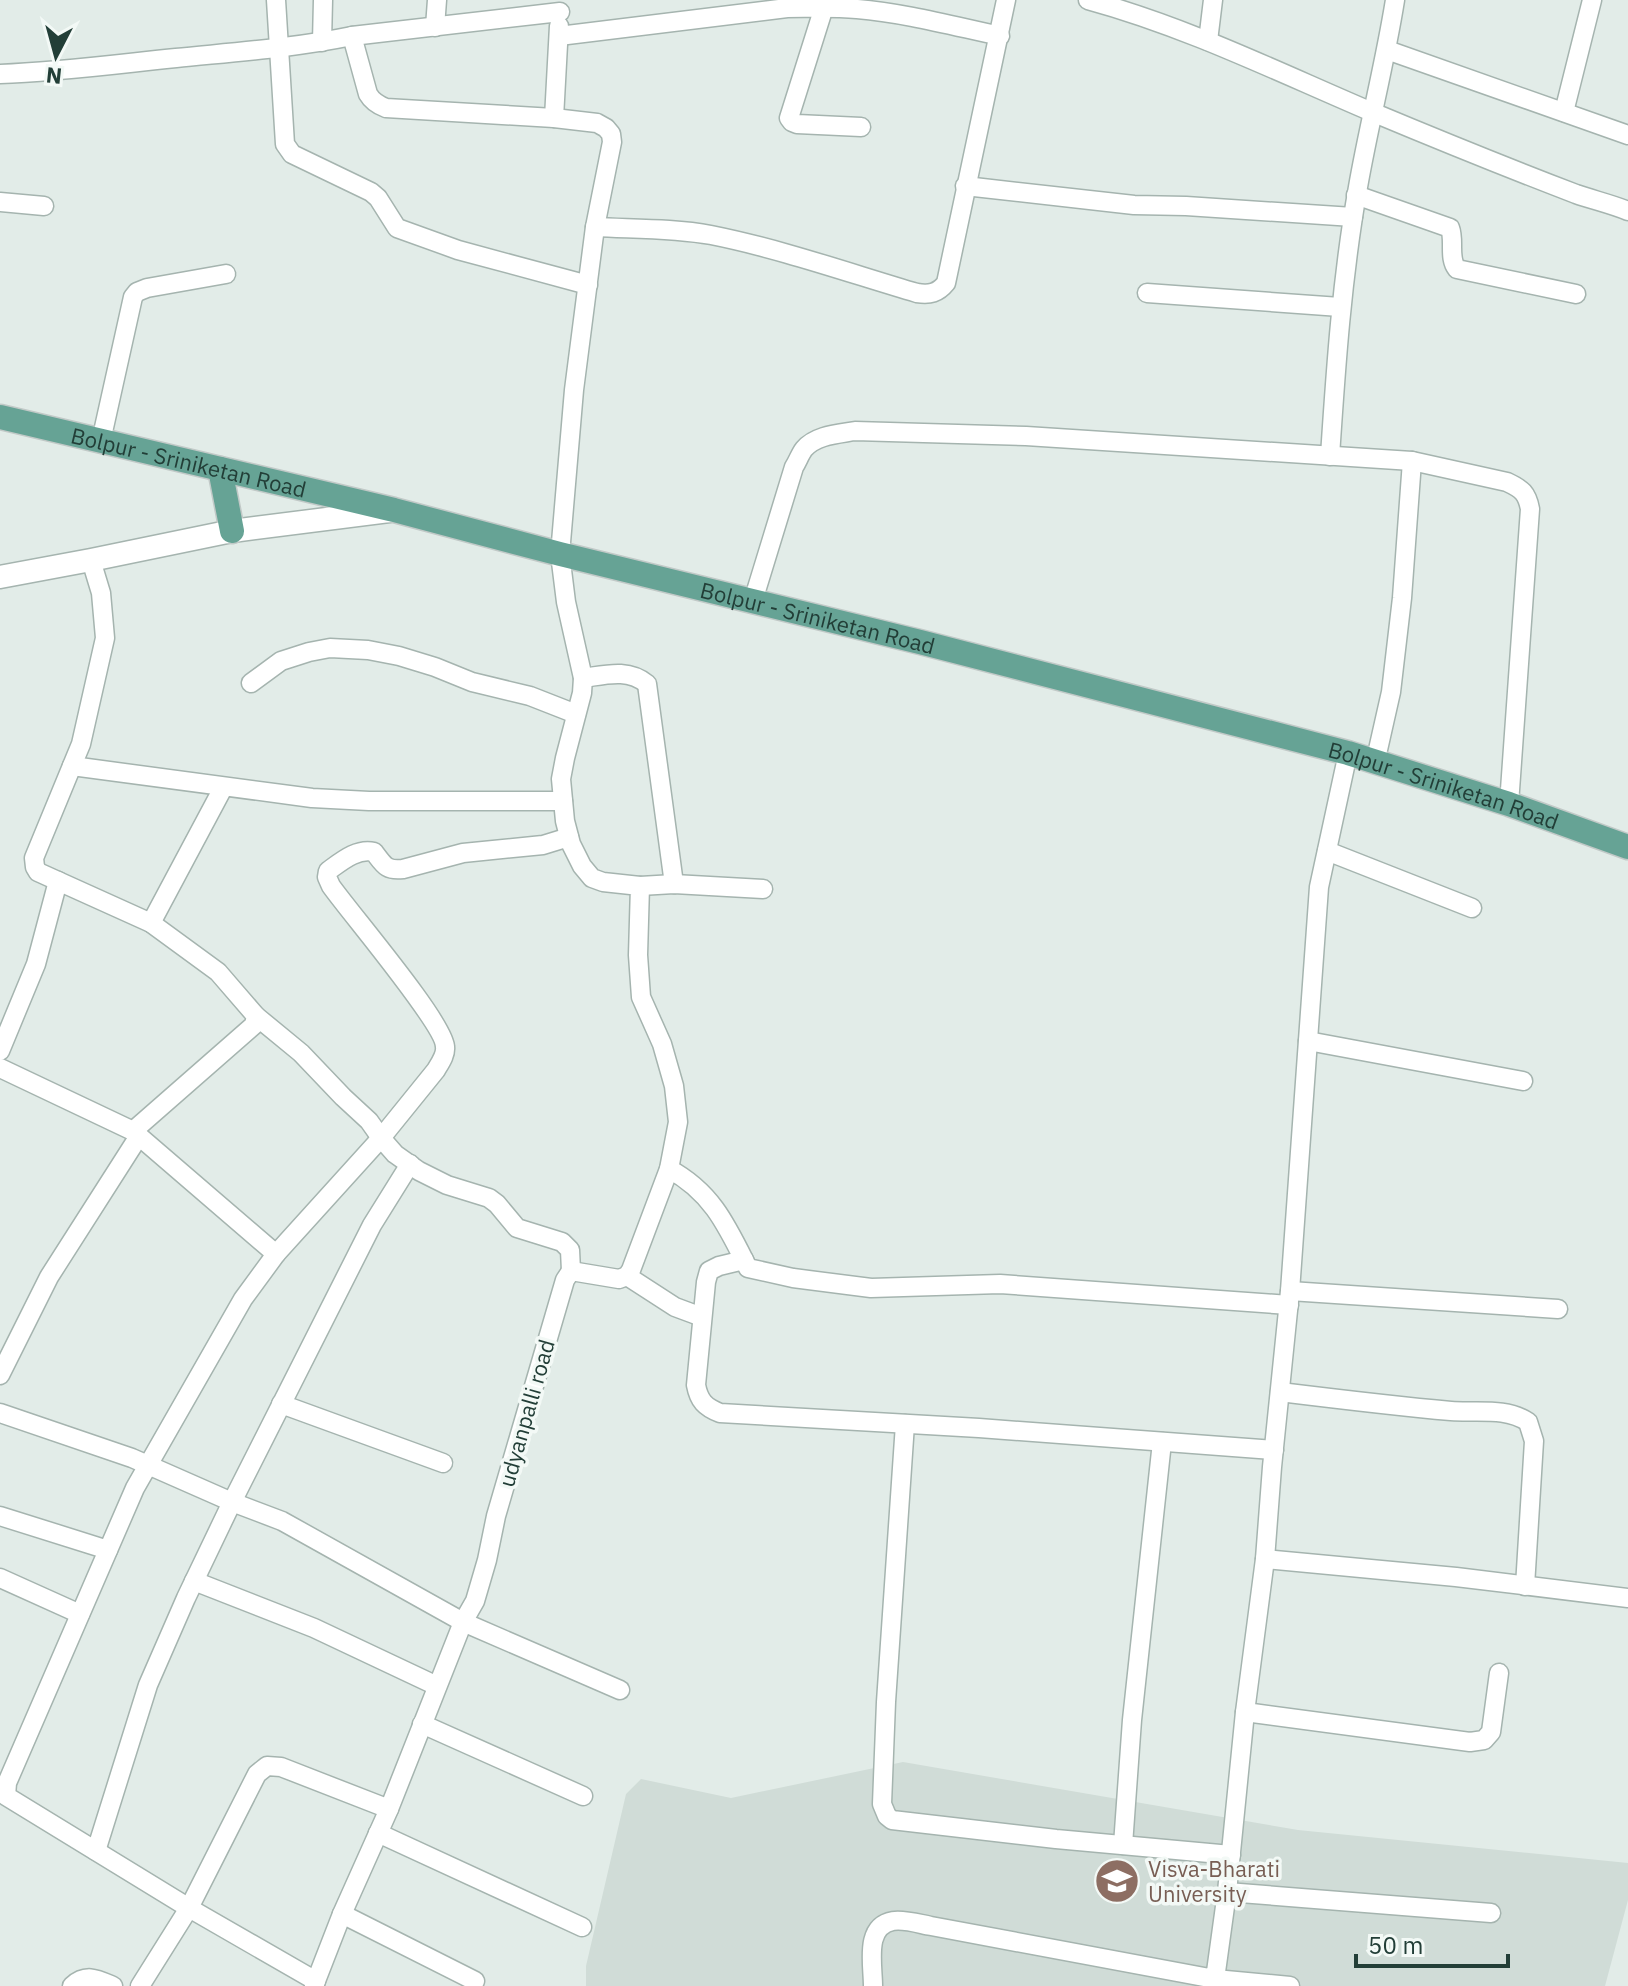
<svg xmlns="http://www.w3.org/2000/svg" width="1628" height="1986" viewBox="0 0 1628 1986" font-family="'IBM Plex Sans',sans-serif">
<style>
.built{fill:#d0dcd7}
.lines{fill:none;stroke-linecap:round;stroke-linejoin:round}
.minor-casing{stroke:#a5b4af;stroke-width:21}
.tertiary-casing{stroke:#a5b4af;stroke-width:25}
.primary-casing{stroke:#c1c9c7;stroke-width:27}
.minor{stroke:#fff;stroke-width:18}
.tertiary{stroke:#fff;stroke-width:22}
.primary{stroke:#66a395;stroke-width:24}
.labels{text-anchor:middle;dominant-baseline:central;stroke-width:7;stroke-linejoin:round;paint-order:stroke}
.street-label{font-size:22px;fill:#223e37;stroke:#f3f9f6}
.education-label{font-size:22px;fill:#785e54;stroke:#f3f9f6;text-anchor:start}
</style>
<rect width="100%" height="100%" fill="#e2ece8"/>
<polygon class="built" points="903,1762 1298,1830 1628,1863 1628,1900 1605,1986 586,1986 586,1966 626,1794 641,1779 731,1798"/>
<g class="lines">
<g class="minor-casing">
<g id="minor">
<polyline points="276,0 285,144 292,154 371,192 378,198 397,228 458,250 588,285"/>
<path d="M 1088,0 C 1187,27 1278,72 1372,112 C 1439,140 1508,168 1576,194 C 1593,200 1611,204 1628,211"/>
<polyline points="824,7 789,118 792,122 797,124 861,127"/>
<polyline points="435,27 437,0"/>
<path d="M 559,36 L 787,8 C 810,8 833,7 857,9 C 905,13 953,26 1000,36"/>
<polyline points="1208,41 1213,0"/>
<polyline points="322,42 323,0"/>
<polyline points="1387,50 1628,135"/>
<path d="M 0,74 C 59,72 118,64 176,58 C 235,52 294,48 352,36 L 560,12"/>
<polyline points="1564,112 1592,0"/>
<polyline points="554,118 559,26"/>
<polyline points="965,186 1134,205 1186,206 1353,217"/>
<path d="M 1356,195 L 1450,228 C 1455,241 1448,258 1457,269 L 1576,294"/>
<polyline points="0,202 44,206"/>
<path d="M 595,227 C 633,229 673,228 711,235 C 781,249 849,273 917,293 C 930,295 938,293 946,283 L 1006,0"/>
<polyline points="1147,293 1340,307"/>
<polyline points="101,441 133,297 137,292 147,288 226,274"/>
<path d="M 1330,456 C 1336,365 1342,277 1358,187 C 1369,124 1385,63 1395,0"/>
<polyline points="91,560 101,593 105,638 81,744 34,858 35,867 38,872 151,923 218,972 256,1016 254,1025 133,1131 276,1254 243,1299 135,1488 7,1783 6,1796 189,1908 316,1981"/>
<path d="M 753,601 L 794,467 C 798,461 800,454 804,449 C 816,435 838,434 855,431 L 1026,436 L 1412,461 L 1507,482 C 1522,489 1527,493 1530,509 L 1509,804"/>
<path d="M 583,678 C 605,675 628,668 647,684 L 674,884"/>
<polyline points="251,683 281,661 309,652 330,648 368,650 399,656 435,667 472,682 530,696 576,714"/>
<polyline points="1375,763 1391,692 1402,598 1412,461"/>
<polyline points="72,766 312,798 369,801 563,801"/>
<polyline points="1327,851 1472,908"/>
<polyline points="640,886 674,884 763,889"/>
<polyline points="151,923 223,788"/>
<polyline points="256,1016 301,1053 343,1097 369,1121 381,1138 395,1154 419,1171 447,1185 489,1198 497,1204 517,1228 562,1242 570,1250 571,1271"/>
<polyline points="1308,1041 1523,1081"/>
<polyline points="0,1051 36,964 58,881"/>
<polyline points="0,1068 133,1131"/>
<path d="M 669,1169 C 712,1192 727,1226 748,1268 L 793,1278 L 871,1288 L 1000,1284 L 1289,1305"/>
<path d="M 276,1254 L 381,1138 L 436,1070 C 440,1063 446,1055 445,1047 C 445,1024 350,913 331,886 L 327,877 L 328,871 C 342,861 357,848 374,852 C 384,865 386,871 403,869 L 463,853 L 543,845 L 569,837"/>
<path d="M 744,1260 L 719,1266 L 709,1271 L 706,1282 L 696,1385 C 699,1401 705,1407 720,1413 L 979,1428 L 1274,1450"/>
<polyline points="627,1276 675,1307 702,1317"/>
<polyline points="1290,1291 1558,1309"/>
<polyline points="0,1375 49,1277 139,1136"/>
<path d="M 1280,1392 C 1337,1399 1394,1406 1451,1411 C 1477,1413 1506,1407 1528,1422 L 1534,1441 L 1525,1586"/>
<polyline points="281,1404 443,1463"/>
<polyline points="0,1413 132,1458 232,1502 282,1521 463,1622 620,1690"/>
<polyline points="905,1424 886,1702 882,1804 887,1816 892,1820 1056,1839 1231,1855"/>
<polyline points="0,1516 108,1550"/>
<polyline points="1265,1559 1456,1577 1628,1598"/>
<polyline points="0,1578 80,1614"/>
<polyline points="194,1581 314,1628 437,1686"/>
<polyline points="1245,1712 1470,1742 1484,1740 1491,1732 1499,1673"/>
<polyline points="422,1724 583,1796"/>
<polyline points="378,1833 582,1927"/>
<polyline points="1123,1845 1132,1720 1162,1442"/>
<polyline points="96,1851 148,1685 186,1598 232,1502 372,1225 410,1164"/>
<polyline points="1227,1892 1491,1913"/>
<polyline points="342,1914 475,1981"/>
<polyline points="1215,1979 1290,1986"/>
<path d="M 72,1986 C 86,1973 97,1979 113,1986"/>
<polyline points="140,1986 189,1908 257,1774 267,1766 281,1767 389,1809"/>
<path d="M 314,1986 L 342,1914 L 389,1809 L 463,1622 L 475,1601 L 487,1560 L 496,1516 L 565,1280 L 571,1271 L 619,1279 L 627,1276 L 631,1270 L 669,1169 L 678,1122 L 674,1086 L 662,1044 L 641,997 L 638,955 L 640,886 L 603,882 L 592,878 L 582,866 L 571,844 L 565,821 L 561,779 L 565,758 L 582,693 L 583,678 L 566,602 L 560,554 L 574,390 L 595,227 L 612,142 L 611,134 L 606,128 L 597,123 L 554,118 L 386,108 C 378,105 372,101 368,94 L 352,36"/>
<path d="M 873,1986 C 873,1964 864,1926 893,1921 C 904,1919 920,1924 931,1926 L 1215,1979 L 1227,1892 L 1245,1712 L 1265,1559 L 1272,1467 L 1290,1291 L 1319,887 L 1348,753"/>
</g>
</g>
<g class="tertiary-casing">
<polyline id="tertiary" points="0,577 91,560 232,531 389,511"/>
</g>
<g class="primary-casing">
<g id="primary">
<path id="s1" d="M 0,417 L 394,510 L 560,554 L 920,642 L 1348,753 L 1509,804 L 1628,847"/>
<polyline points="220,469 232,531"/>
</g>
</g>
<use href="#minor" class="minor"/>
<use href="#tertiary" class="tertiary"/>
<use href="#primary" class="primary"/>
</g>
<defs>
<g id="university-disc" transform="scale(2.3)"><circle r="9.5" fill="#8d6e63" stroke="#f3f9f6"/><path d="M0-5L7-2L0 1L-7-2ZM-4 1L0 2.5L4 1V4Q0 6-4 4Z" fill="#fff"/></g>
</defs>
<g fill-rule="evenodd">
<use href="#university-disc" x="1117" y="1881"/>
</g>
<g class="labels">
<g class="street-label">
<text stroke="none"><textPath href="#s1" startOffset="194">Bolpur - Sriniketan Road</textPath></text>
<text stroke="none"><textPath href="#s1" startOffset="842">Bolpur - Sriniketan Road</textPath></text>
<text stroke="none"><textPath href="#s1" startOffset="1490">Bolpur - Sriniketan Road</textPath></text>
<text transform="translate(526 1413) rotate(-74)">udyanpalli road</text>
</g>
<g class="education-label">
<text x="1148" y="1868">Visva-Bharati<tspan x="1148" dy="25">University</tspan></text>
</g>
</g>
<g transform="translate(56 56) rotate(186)" stroke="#f3f9f6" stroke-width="6" paint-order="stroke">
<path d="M0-6L14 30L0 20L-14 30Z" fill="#223e37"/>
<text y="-12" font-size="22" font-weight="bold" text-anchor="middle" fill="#223e37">N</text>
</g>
<path d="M1356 1954v12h152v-12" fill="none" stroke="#223e37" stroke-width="4"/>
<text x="1368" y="1954" font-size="24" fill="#223e37" stroke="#f3f9f6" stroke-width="6" paint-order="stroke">50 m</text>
</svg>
